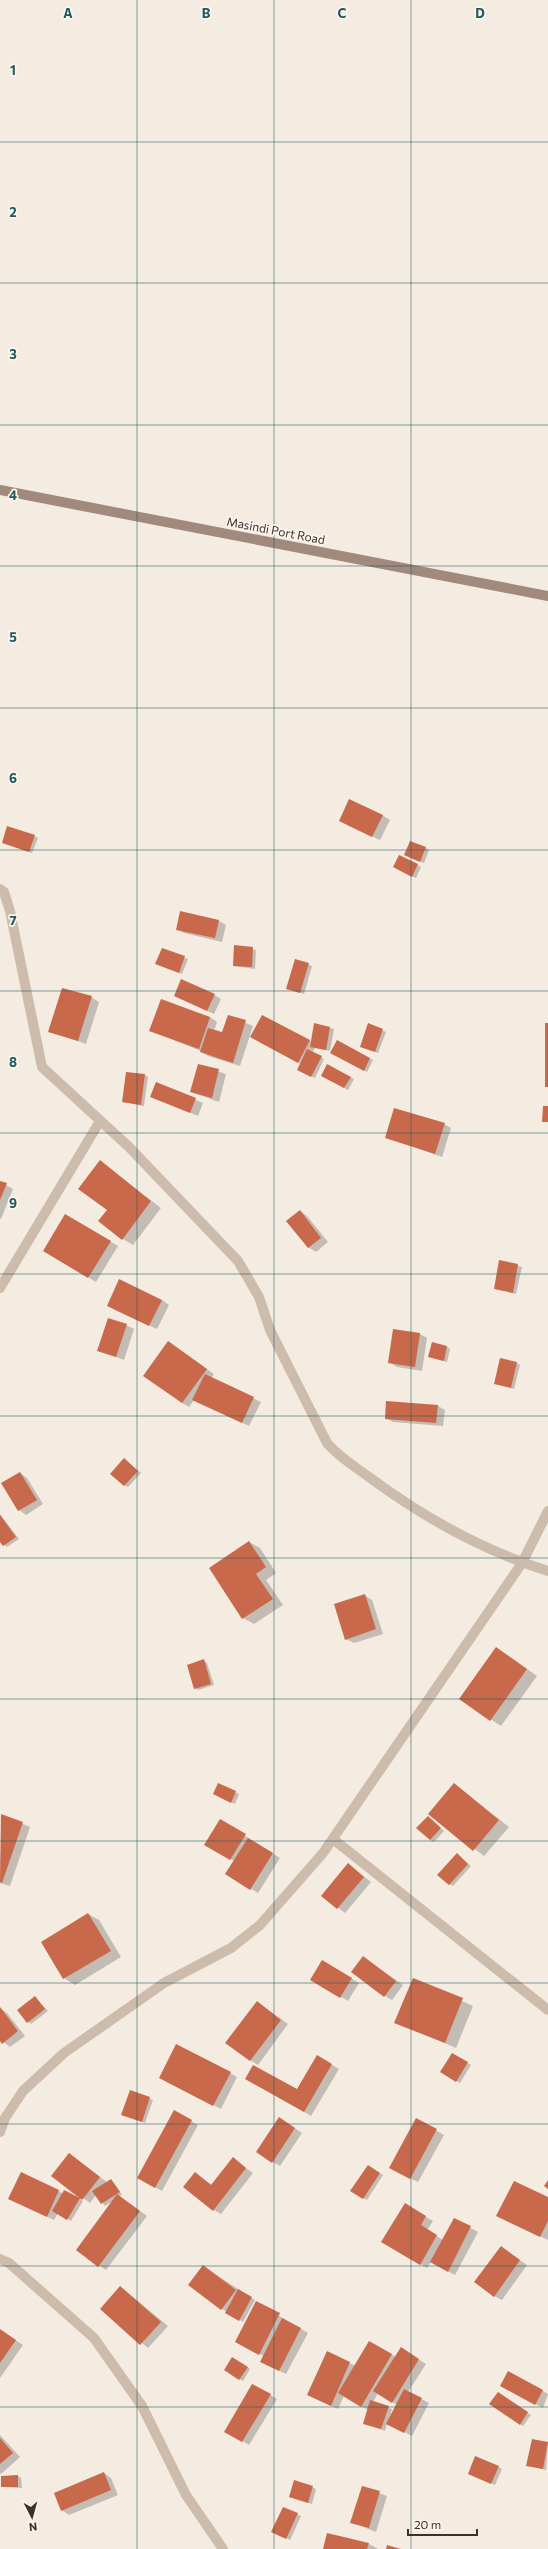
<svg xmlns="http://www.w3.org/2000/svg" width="548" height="2549" viewBox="0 0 548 2549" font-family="Commissioner,sans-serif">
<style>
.shadow{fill:#0003;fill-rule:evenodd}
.building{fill:#c8694b}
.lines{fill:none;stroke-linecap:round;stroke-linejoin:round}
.street{stroke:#cdbbac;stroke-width:10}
.secondary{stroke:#a18a7d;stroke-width:10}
.grid{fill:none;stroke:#1f5a5e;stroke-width:1;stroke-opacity:0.55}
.labels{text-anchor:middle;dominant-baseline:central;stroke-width:3.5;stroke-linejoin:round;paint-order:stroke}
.street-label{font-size:12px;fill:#3b302b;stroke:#fbf5ee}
.grid-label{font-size:13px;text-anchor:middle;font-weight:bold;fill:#1f5a5e;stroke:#fbf5ee;stroke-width:3.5;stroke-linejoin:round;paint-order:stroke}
</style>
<rect width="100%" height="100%" fill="#f4ebe1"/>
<g class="shadow">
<polygon points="382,815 390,820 380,840 347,825"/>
<polygon points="34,836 38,838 32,853 6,844"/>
<polygon points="426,848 429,850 424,863 409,857"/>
<polygon points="400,856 421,867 416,878 394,867"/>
<polygon points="181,913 219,921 226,925 222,942 184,933 177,929"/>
<polygon points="235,946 256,950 255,969 234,966"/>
<polygon points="162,949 188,959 182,974 160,965"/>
<polygon points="296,960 312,966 304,994 288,989"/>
<polygon points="214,995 221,999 214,1014 175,996"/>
<polygon points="91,997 99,1002 86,1044 49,1031"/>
<polygon points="229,1016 253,1026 240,1066 208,1056 201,1051 151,1031 210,1017 217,1022 214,1031 223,1033"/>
<polygon points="262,1016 312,1042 315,1024 334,1029 330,1051 315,1048 312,1053 324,1059 315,1078 301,1072 301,1064 258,1041"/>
<polygon points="368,1025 386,1032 378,1053 364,1048"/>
<polygon points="337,1042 373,1060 367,1072 331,1053"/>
<polygon points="199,1065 226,1074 219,1102 191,1092"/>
<polygon points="327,1065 354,1079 348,1090 322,1076"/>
<polygon points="145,1075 148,1077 144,1106 123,1102"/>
<polygon points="156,1083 203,1103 198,1116 151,1096"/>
<polygon points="444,1124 451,1128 442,1157 386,1137"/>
<polygon points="100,1162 161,1208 133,1245 123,1239 108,1210"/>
<polygon points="0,1182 13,1189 1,1219 0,1218"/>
<polygon points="300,1211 307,1216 328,1242 316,1252 308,1247"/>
<polygon points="66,1215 118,1246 96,1282 44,1251"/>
<polygon points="500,1261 522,1267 516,1294 495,1288"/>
<polygon points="162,1300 169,1305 157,1329 115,1310"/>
<polygon points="126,1325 134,1329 124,1360 98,1350"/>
<polygon points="420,1334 427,1338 422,1371 397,1367 389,1362"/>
<polygon points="169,1342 214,1374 211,1378 261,1402 249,1426 194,1400 189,1407 182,1403"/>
<polygon points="447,1347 450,1349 447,1362 429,1357"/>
<polygon points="517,1363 520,1365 514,1389 495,1383"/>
<polygon points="438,1406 445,1410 443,1426 393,1422 386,1418"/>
<polygon points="124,1459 141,1473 128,1487 124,1485"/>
<polygon points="20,1473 27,1478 43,1504 26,1515 19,1510 2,1484"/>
<polygon points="0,1514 19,1539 7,1547 0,1540"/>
<polygon points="249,1542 260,1548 276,1573 266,1580 283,1605 254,1624 243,1618"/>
<polygon points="364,1595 372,1600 383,1634 354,1643 346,1639"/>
<polygon points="507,1655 537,1676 501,1726 460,1699"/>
<polygon points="204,1661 207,1663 214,1685 198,1690 195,1688"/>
<polygon points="219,1784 239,1794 235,1804 218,1796"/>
<polygon points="454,1784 509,1827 484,1856 429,1814"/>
<polygon points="2,1815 30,1827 10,1886 0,1883"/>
<polygon points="428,1817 444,1831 434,1842 430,1840"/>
<polygon points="220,1820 280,1858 258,1893 227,1874 234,1861 205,1844"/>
<polygon points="460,1857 471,1866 453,1886 449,1884"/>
<polygon points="348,1864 371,1882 345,1913 322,1895"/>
<polygon points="88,1914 99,1920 121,1957 75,1985 64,1978"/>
<polygon points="363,1957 403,1985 392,2000 385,1996"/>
<polygon points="323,1961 359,1983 348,2001 311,1979"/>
<polygon points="413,1979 473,2006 456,2048 395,2022"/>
<polygon points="35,1997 48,2011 31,2024 18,2010"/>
<polygon points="257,2002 288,2024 258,2065 250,2060"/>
<polygon points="0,2008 7,2013 25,2036 10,2047 0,2039"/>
<polygon points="452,2054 471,2065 460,2083 442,2072"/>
<polygon points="317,2056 339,2069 311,2116 247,2079 297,2091"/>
<polygon points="230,2073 237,2077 221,2109 167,2082"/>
<polygon points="131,2091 153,2100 145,2123 126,2116"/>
<polygon points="174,2112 198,2125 162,2191 138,2178"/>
<polygon points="416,2119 444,2135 418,2182 397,2172"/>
<polygon points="287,2123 302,2133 280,2166 273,2162"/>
<polygon points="70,2154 108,2183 111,2181 114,2183 122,2195 119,2196 147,2216 106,2270 77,2250 114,2200 105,2206 96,2195 90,2203 53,2176"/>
<polygon points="233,2159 253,2173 221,2214 214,2210 195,2173 212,2185"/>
<polygon points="368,2166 383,2175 367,2200 352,2191"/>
<polygon points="59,2191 63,2194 65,2191 83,2201 71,2221 58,2213 54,2220 10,2199"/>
<polygon points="548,2198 548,2240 505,2220"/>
<polygon points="405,2205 433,2221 427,2230 443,2240 454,2219 478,2232 455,2275 431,2262 427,2268 383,2242"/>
<polygon points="508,2252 527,2265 502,2300 494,2296"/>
<polygon points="204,2267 255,2300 243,2322 222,2309"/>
<polygon points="121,2287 168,2326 148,2348 101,2309"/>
<polygon points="256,2302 308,2333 286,2374 268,2365 264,2356 243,2346"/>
<polygon points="0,2330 23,2345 0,2378"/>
<path d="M 370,2342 L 396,2357 L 408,2353 L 426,2364 L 408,2392 L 429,2403 L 412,2436 L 387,2423 L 385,2431 L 368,2425 L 368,2410 L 344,2396 L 338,2409 L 308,2395 L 327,2353 L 356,2366 ZM 378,2393 L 397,2405 L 390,2417 L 392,2409 L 373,2402 Z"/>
<polygon points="233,2358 250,2369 243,2381 225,2370"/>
<polygon points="509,2372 548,2394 543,2408 509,2390"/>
<polygon points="253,2385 277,2399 249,2445 225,2431"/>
<polygon points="501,2395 531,2415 523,2426 520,2424"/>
<polygon points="0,2435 20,2457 1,2474 0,2473"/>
<polygon points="533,2440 548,2443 546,2470 527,2465"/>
<polygon points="498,2467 502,2469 495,2485 469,2474"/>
<polygon points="104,2473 111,2478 118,2495 69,2515 62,2510"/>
<polygon points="18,2476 21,2478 22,2488 2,2487"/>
<polygon points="295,2481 316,2489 312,2504 290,2497"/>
<polygon points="363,2487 387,2496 376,2532 351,2522"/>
<polygon points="284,2508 301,2516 290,2540 276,2533"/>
<polygon points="369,2544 378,2549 324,2549"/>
</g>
<g class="building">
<polygon points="349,799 383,815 372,837 339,821"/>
<polygon points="7,826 35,835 29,852 2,843"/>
<polygon points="410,841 426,847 420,862 404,855"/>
<polygon points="399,855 418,864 412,877 393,867"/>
<polygon points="180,911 219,920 215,938 176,930"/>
<polygon points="234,945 253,947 252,967 233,966"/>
<polygon points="162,948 185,956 179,973 155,964"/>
<polygon points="295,959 309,963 300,993 286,989"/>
<polygon points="181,979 215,994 207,1011 174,996"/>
<polygon points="62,988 92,996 78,1041 48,1032"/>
<polygon points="161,999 210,1017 199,1049 149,1031"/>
<polygon points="228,1015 246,1020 233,1063 200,1052 208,1028 222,1032"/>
<polygon points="262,1015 310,1040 298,1063 250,1037"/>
<polygon points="314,1023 330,1027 326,1050 310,1047"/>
<polygon points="368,1023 383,1029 375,1052 360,1047"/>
<rect x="545" y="1023" width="3" height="64"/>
<polygon points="337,1040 370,1058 364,1071 330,1053"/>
<polygon points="307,1049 322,1056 311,1077 297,1070"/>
<polygon points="198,1064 219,1069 212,1098 190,1092"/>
<polygon points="327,1064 351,1077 344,1088 321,1076"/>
<polygon points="126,1072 145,1074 141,1105 122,1102"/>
<polygon points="156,1082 196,1098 190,1113 150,1097"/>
<polygon points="543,1106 548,1106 548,1122 542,1122"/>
<polygon points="394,1108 445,1123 435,1154 385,1138"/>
<polygon points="100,1160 151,1201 122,1240 98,1221 107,1210 78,1189"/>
<polygon points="0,1181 7,1183 0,1200"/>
<polygon points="300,1210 321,1238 308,1248 286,1221"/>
<polygon points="65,1214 111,1241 88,1278 43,1251"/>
<polygon points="499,1260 518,1264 513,1293 494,1289"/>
<polygon points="119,1279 162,1300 149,1326 107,1306"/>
<polygon points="108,1318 127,1324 116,1357 97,1351"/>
<polygon points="393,1329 420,1333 415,1367 388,1363"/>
<polygon points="168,1341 207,1369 182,1403 143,1376"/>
<polygon points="432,1342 447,1346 444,1361 428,1357"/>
<polygon points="500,1358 517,1362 511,1388 494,1384"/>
<polygon points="205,1374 254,1397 242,1423 192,1400"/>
<polygon points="386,1401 438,1405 436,1423 385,1419"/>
<polygon points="124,1458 138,1471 124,1486 110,1474"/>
<polygon points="20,1472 37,1500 18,1511 1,1483"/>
<polygon points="0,1515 16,1537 3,1546 0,1542"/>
<polygon points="249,1541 266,1567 256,1574 273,1599 242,1619 209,1568"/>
<polygon points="365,1594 376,1629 345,1640 334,1604"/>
<polygon points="496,1647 527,1669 490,1721 459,1699"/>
<polygon points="204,1659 211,1684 194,1689 187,1665"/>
<polygon points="218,1783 236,1791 231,1803 213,1794"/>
<polygon points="454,1783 499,1820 473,1851 428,1814"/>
<polygon points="1,1814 23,1822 2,1883 0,1882"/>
<polygon points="428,1816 441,1828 430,1840 416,1828"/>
<polygon points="220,1819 246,1834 230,1860 204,1845"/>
<polygon points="248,1838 273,1853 250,1890 225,1874"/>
<polygon points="457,1853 468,1864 449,1885 437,1875"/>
<polygon points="348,1863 364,1877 337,1909 321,1896"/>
<polygon points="88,1913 111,1951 63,1979 41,1942"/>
<polygon points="363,1956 396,1981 384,1997 351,1972"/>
<polygon points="322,1960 352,1978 340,1998 310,1980"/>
<polygon points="413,1978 463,1998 445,2043 394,2023"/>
<polygon points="35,1996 45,2009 27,2023 17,2010"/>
<polygon points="257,2001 281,2020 250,2061 225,2043"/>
<polygon points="0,2007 18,2031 2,2044 0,2041"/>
<polygon points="176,2044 231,2072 213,2106 159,2078"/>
<polygon points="452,2053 468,2062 456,2082 440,2072"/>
<polygon points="317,2055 332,2064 304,2112 245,2079 253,2065 297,2089"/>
<polygon points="130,2090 150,2097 142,2122 121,2115"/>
<polygon points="174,2110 192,2120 155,2188 137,2178"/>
<polygon points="279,2117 295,2128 272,2163 256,2152"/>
<polygon points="416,2118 437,2129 410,2179 389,2168"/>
<polygon points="69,2153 100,2177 82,2200 51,2176"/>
<polygon points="233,2157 246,2168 213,2211 183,2187 195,2172 211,2185"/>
<polygon points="368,2165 380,2173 363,2199 350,2191"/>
<polygon points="21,2172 59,2190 47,2217 8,2199"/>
<polygon points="111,2179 120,2192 101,2204 92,2191"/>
<polygon points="548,2180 548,2189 544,2186"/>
<polygon points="514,2181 548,2197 548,2221 540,2237 496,2216"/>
<polygon points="64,2190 80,2198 67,2220 52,2211"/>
<polygon points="117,2194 140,2211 98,2267 76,2250"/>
<polygon points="405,2203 426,2216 421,2225 437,2235 420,2265 381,2242"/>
<polygon points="454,2218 471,2226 448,2272 430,2262"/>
<polygon points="501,2246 520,2260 494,2297 474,2282"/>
<polygon points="203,2265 236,2290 221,2310 188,2285"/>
<polygon points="120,2286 161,2322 140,2345 100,2309"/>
<polygon points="238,2289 252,2297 239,2321 225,2313"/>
<polygon points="256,2301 280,2313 259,2355 235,2342"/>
<polygon points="282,2318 301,2328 279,2371 260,2362"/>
<polygon points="0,2329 16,2340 0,2363"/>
<polygon points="369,2341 392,2354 361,2407 338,2393"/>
<polygon points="401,2347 419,2359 392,2403 373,2391"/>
<polygon points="327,2351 350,2362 331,2406 307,2395"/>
<polygon points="232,2357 248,2367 239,2380 224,2370"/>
<polygon points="508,2371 543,2390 535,2405 500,2386"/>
<polygon points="252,2384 271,2394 242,2442 224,2432"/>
<polygon points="404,2389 422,2398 404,2433 386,2424"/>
<polygon points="498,2392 528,2412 520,2425 489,2404"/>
<polygon points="370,2400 389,2406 381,2429 363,2424"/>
<polygon points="0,2438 13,2453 0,2464"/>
<polygon points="532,2439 548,2442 543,2469 526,2466"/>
<polygon points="475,2456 499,2466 491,2484 468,2474"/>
<polygon points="104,2472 111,2490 61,2511 54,2493"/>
<polygon points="18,2475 18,2487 1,2487 1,2476"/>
<polygon points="294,2480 313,2486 308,2503 289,2497"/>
<polygon points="362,2486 380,2491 369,2528 350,2523"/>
<polygon points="283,2507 298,2513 286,2539 271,2532"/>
<polygon points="327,2533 369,2543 367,2549 323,2549"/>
<polygon points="387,2545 401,2549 386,2549"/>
</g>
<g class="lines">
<g class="street">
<path d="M 0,889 L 4,892 L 10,911 L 42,1067 L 129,1147 L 238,1261 L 259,1297 L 270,1330 L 327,1443 C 339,1457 354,1466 369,1477 C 423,1517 484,1551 548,1571"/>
<polyline points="0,1288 100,1121"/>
<polyline points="333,1839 548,2010"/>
<polyline points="0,2132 5,2118 23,2091 64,2053 164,1983 231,1948 260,1925 323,1853 522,1563 548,1511"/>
<polyline points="0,2259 9,2263 94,2338 142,2406 186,2495 223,2549"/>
</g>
<polyline class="secondary" points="0,490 548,596"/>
</g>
<path class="grid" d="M 137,0 L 137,2549M 274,0 L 274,2549M 411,0 L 411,2549M 0,142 L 548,142M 0,283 L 548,283M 0,425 L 548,425M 0,566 L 548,566M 0,708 L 548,708M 0,850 L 548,850M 0,991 L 548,991M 0,1133 L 548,1133M 0,1274 L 548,1274M 0,1416 L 548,1416M 0,1558 L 548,1558M 0,1699 L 548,1699M 0,1841 L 548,1841M 0,1983 L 548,1983M 0,2124 L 548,2124M 0,2266 L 548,2266M 0,2407 L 548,2407"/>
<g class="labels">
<g class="street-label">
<text transform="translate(276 530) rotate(11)">Masindi Port Road</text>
</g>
</g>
<g class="grid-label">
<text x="68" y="18">A</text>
<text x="206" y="18">B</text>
<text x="342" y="18">C</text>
<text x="480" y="18">D</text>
<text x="13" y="75">1</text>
<text x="13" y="217">2</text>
<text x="13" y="359">3</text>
<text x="13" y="500">4</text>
<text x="13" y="642">5</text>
<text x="13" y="783">6</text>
<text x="13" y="925">7</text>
<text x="13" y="1067">8</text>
<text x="13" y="1208">9</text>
</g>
<g transform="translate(32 2517) rotate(174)" stroke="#fbf5ee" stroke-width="3" paint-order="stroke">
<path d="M0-3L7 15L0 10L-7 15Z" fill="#3b302b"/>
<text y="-6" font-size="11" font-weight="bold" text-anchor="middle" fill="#3b302b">N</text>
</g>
<path d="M408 2529v6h69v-6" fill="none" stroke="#3b302b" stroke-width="2"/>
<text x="414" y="2529" font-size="12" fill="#3b302b" stroke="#fbf5ee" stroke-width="3" paint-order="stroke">20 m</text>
</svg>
